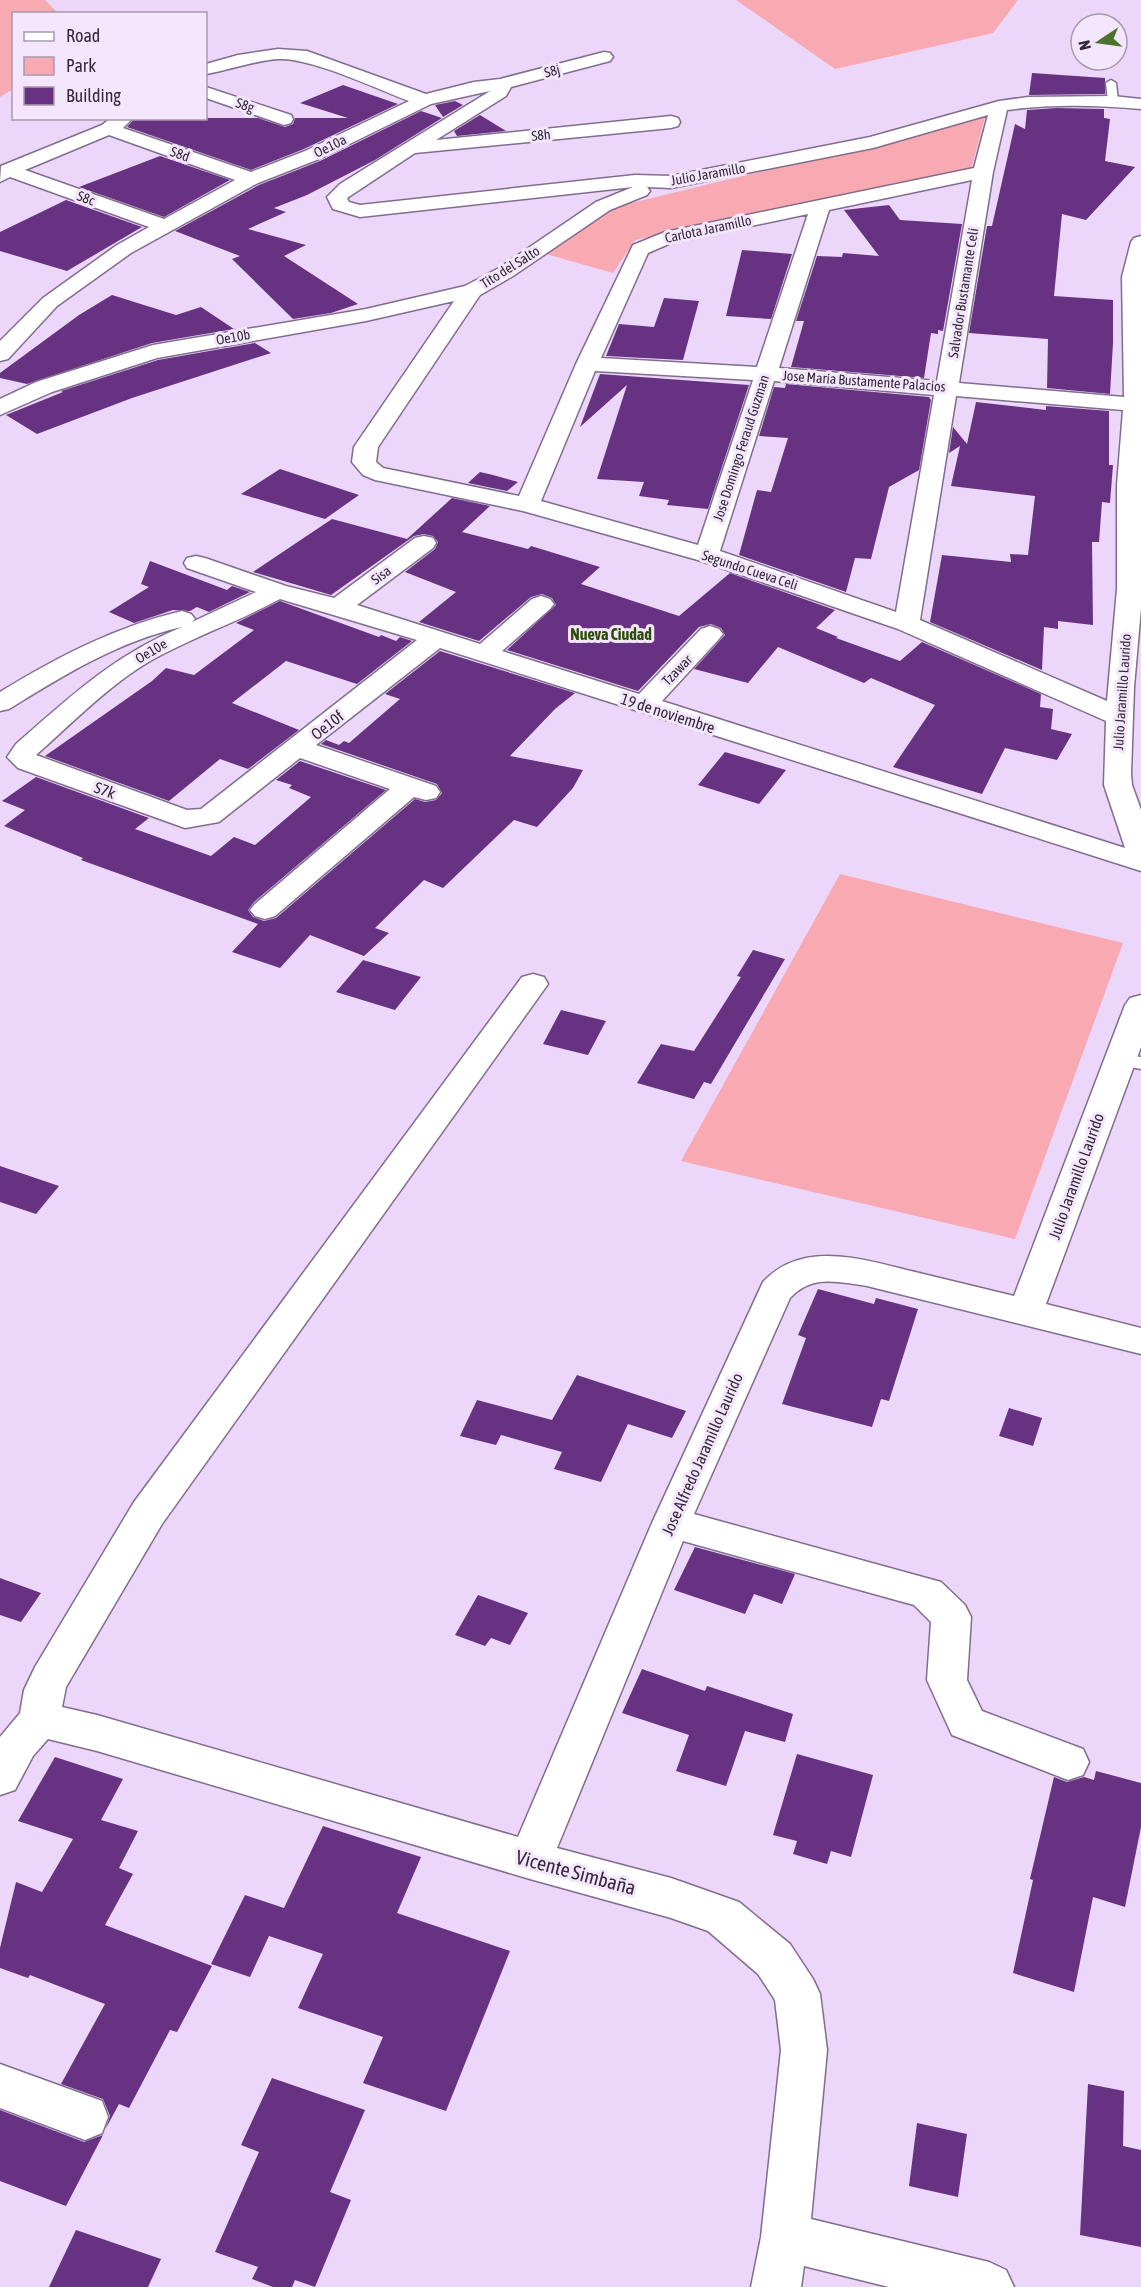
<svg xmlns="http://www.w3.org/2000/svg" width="1141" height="2287" viewBox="0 0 1141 2287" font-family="'Asap Condensed',sans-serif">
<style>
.green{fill:#f8a9b1}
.building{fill:#683283}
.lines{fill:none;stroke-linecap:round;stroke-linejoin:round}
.lane-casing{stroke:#816d8e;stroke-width:3}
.street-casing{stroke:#816d8e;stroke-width:3}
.lane{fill:#fff;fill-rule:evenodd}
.street{fill:#fff;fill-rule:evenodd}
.labels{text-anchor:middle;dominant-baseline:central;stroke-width:6;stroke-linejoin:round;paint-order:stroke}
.far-street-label{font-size:14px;fill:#332a38;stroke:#f4e7fd}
.far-quarter-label{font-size:16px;font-weight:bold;fill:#2d4d09;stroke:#f4e7fd}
.street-label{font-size:16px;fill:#332a38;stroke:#f4e7fd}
.near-street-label{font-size:20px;fill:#332a38;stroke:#f4e7fd}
</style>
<rect width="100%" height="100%" fill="#ecd6fa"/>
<g class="green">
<polygon points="0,0 45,0 58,13 14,14 13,89 0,97"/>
<polygon points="736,0 1018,0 993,33 835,69"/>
<polygon points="985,117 971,170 816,200 635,240 613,273 546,254 615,207"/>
<polygon points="840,874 1123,943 1015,1239 681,1161"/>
</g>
<g class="building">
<polygon points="1032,73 1105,78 1105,94 1029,95"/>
<polygon points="343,85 398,104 304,149 251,170 127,127 135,118 258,118 285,127 293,124 295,118 348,118 300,103"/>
<polygon points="455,101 463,105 443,117 435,105"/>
<polygon points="1057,108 1104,109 1104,118 1110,119 1105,161 1135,167 1086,220 1062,214 1054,296 1113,300 1113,343 1110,394 1047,388 1048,339 969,333 987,226 992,226 1015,124 1025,129 1027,110"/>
<polygon points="421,111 442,118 375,160 307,195 274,208 286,212 248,229 306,245 284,256 358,304 331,313 293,319 232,259 240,256 175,231 259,185 320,161"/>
<polygon points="480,115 506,131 457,136 454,131"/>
<polygon points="160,156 230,180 164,217 79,187"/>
<polygon points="66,200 142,227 67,271 0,251 0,232"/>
<polygon points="889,205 900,220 962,224 943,331 938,330 938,334 931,333 924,378 791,367 804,321 796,321 817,256 842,257 843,253 879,256 844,210"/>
<polygon points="742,250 792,254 771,319 726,316"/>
<polygon points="112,295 176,315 201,307 234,329 152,343 27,384 0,378 0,373 79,315"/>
<polygon points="664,298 699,301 683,360 606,356 619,324 654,327"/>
<polygon points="255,343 271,353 132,398 37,434 6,415 63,392 61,391 158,360"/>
<polygon points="600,374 749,385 708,509 667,505 669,500 639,496 644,482 597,479 627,385 580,427"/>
<polygon points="786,384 929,397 931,400 919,470 889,487 871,559 855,558 846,592 739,555 757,490 771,492 788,438 759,436 774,387 785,388"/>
<polygon points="976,402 1046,410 1046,406 1109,411 1109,465 1113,465 1110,503 1102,502 1099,542 1092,542 1093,625 1058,621 1058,629 1044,627 1042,670 930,622 942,555 1011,562 1010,554 1028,555 1035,496 951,486 960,446 949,453 953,427 967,444"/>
<polygon points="280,469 359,495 325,519 241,494"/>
<polygon points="480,472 493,475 518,482 507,491 468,483"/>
<polygon points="452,498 490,506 462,532 528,549 531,546 600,567 581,584 679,616 730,573 835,610 816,628 838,637 836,638 900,661 922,642 1041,694 1040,707 1053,709 1051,729 1072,734 1057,760 1005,748 982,794 893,767 935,705 871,678 864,683 778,647 748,683 694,669 725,635 721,628 711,624 699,627 638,691 507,650 556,605 552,598 542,594 531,597 479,641 419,622 456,592 405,572 435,549 438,542 433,536 424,534 414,536 331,595 253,572 332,519 407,539"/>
<polygon points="150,561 227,590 232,586 250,592 209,612 197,607 190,611 173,610 134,623 109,612 149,587 141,584"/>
<polygon points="280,601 379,637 381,635 396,641 400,637 412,641 357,684 286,661 232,703 299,730 248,769 220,759 169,801 45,756 152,681 166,668 194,675 254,630 236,623"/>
<polygon points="440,651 575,693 555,709 510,756 583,770 573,788 537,827 514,820 443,888 424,880 375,928 389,933 364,956 310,935 280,968 232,952 258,924 81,860 83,858 4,826 25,810 2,801 36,777 149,818 135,829 211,856 234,837 255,845 311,797 289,788 292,785 276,780 300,761 386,790 254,902 248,910 253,917 264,921 276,918 415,799 425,802 436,800 442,793 437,784 321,744 326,740 339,745 344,741 349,743 400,699 385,694"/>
<polygon points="725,752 786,770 759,804 698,785"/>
<polygon points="753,950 785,959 711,1084 704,1082 694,1099 637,1083 661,1044 694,1051 741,977 737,976"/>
<polygon points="363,960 421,977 395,1010 336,992"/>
<polygon points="561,1010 606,1021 588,1055 543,1044"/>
<polygon points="0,1166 59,1186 36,1214 0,1202"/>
<polygon points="818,1289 874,1304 876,1298 918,1309 889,1401 881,1399 872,1427 782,1404 806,1338 798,1335"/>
<polygon points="577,1375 686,1411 672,1438 628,1424 601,1482 554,1469 562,1452 501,1435 496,1445 460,1436 477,1400 552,1420"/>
<polygon points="1009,1408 1042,1418 1033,1446 999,1436"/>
<polygon points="695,1547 795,1574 782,1604 754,1594 745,1614 674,1590"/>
<polygon points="0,1578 41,1593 21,1622 0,1615"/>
<polygon points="478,1595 528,1613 510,1645 491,1638 485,1646 455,1635"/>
<polygon points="642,1669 705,1691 707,1686 793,1714 785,1742 745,1731 726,1786 676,1771 689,1735 622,1713"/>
<polygon points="797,1754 873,1775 851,1857 831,1851 827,1864 793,1854 797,1841 773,1835"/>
<polygon points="55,1757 123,1779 101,1820 138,1831 119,1868 133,1874 105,1925 212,1966 177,2032 170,2030 129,2108 119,2104 106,2128 110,2116 103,2099 61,2084 105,2004 30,1975 28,1978 0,1968 0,1948 16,1882 42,1892 73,1839 18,1821"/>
<polygon points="1096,1771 1141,1783 1141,1827 1125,1907 1093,1897 1074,1992 1013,1973 1033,1880 1030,1879 1054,1777 1067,1782 1084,1777 1094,1780"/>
<polygon points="323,1826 421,1857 397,1913 510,1951 446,2111 363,2083 383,2037 298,2008 323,1954 269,1936 250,1977 211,1964 245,1895 284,1908"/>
<polygon points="272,2078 365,2110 330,2192 351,2200 315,2287 295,2280 292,2287 273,2287 252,2279 258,2267 215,2252 259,2152 241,2145"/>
<polygon points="1088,2084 1124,2091 1123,2146 1141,2150 1141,2247 1080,2235"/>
<polygon points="0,2110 84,2142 103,2135 66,2206 0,2181"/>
<polygon points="917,2123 967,2134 958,2197 909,2186"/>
<polygon points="76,2230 161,2259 148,2287 49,2287"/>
</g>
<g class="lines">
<g class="lane-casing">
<g id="lane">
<polygon points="1111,80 1116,83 1118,101 1113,104 1108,101 1106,83"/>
<polygon points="1119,1054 1141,1057 1141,1069 1113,1064 1110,1060 1113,1056"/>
</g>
</g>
<g class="street-casing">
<g id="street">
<path d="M 278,49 L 307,51 L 426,94 L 474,82 L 500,79 L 604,52 L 610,53 L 613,57 L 610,61 L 511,87 L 506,96 L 436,140 L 671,116 L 678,118 L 680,122 L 678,126 L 671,128 L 415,153 L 347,198 L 349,202 L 360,205 L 635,175 L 671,176 L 870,137 L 999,101 L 1028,97 L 1113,96 L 1141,99 L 1141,109 C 1097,105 1051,104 1007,110 L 993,172 L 959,383 L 1124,397 L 1122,277 L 1131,242 L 1134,238 L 1141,236 L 1141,608 L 1134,687 L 1131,774 L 1132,785 L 1141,810 L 1141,871 L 440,648 L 316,745 L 436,786 L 440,792 L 436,798 L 426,800 L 414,797 L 275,916 L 265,919 L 255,916 L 250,910 L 255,904 L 390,789 L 300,758 L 219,822 L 185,828 L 18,768 L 7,757 L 16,744 C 72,695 113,656 182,627 C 119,641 64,675 9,709 L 0,711 L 0,692 C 59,656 115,627 182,611 L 191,614 L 195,619 L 192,622 L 256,592 L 187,568 L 184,563 L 187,558 L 196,556 L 205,558 L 286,586 L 334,598 L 415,538 L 424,536 L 433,538 L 436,543 L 433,548 L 357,605 L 480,644 L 532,599 L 541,596 L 550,599 L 554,604 L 550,609 L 502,651 L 639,694 L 701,629 L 710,626 L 719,629 L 723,634 L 719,639 L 662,701 L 1125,848 L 1104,785 L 1106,721 L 898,629 L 698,560 L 523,511 L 375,480 L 363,475 L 352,462 L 354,447 L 454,301 L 366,321 L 157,358 L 52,392 L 0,415 L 0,399 L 36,382 L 153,345 L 366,309 L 465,286 L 499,268 L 596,202 L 633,187 L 360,217 L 333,209 L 327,197 L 340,184 L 490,91 L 431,104 L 319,159 L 258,183 L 131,253 L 57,306 L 8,359 L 0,361 L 0,341 L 43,298 L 117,245 L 149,227 L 10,177 L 0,182 L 1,166 L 102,125 L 111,118 L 133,118 L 123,128 L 251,172 L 305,151 L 409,101 C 377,89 310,57 278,59 C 253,61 230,70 206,74 L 206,64 L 238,55 ZM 988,115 L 974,168 L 665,232 L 633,245 L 576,364 L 519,496 L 383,468 L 376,462 L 378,447 L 480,295 L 513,276 L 610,210 L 647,195 L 650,191 L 647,187 L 671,188 L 873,148 ZM 109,135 L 235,180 L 164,219 L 25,170 ZM 972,180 L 937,381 L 779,368 L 829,210 ZM 808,214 L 757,367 L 601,358 L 648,253 L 671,243 ZM 595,371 L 753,380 L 698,545 L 541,501 ZM 774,381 L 934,395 L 896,612 L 720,551 ZM 956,396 L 1123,410 L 1117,485 L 1117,589 L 1107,701 L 920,620 ZM 280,599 L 417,640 L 201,809 L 187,810 L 36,755 C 77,719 117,676 167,652 C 204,633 243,619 280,599 Z"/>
<polygon points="206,87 291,115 293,119 291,123 284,125 206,98"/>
<path d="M 533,974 L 544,977 L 548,984 L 162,1524 L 66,1687 L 62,1707 L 97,1715 L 518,1837 L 652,1523 L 763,1282 C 775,1269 788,1262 806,1258 C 841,1251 881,1264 915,1272 C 948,1280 981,1288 1014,1296 L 1125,1005 L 1130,998 L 1141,995 L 1141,1047 L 1046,1304 L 1141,1328 L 1141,1354 L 867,1286 C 838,1282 812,1274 790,1298 L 694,1514 L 941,1582 L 965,1605 L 971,1617 L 967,1680 L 982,1711 L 1083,1749 L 1089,1762 L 1083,1775 L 1068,1780 L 952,1735 L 927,1680 L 931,1622 L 914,1605 L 683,1541 L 557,1848 L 671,1878 L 739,1902 L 790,1944 L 813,1979 L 820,1994 L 827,2050 L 811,2219 L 989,2262 L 1006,2270 L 1014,2287 L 889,2287 L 804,2266 L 801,2287 L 751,2287 L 761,2237 L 781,2050 L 775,2000 L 758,1974 L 708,1931 L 671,1918 L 530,1879 L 97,1751 L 48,1739 L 33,1756 L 15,1790 L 0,1795 L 0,1737 L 20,1713 L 24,1690 L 35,1667 L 134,1502 L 522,977 Z"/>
<polygon points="0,2064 102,2101 108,2117 102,2133 85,2140 0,2108"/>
</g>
</g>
<use href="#lane" class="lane"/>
<use href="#street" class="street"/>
</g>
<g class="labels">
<g class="far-street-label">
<text transform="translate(552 71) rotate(-15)">S8j</text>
<text transform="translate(245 105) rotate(19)">S8g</text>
<text transform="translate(541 135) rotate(-6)">S8h</text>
<text transform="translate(330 146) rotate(-26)">Oe10a</text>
<text transform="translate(180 154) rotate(19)">S8d</text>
<text transform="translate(708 174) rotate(-10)">Julio Jaramillo</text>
<text transform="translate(86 198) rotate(20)">S8c</text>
<text transform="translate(708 229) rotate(-12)">Carlota Jaramillo</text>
<text transform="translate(510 267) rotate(-32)">Tito del Salto</text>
<text transform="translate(963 293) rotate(-81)">Salvador Bustamante Celi</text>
<text transform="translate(233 337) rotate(-10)">Oe10b</text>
<text transform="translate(864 381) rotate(4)">Jose María Bustamente Palacios</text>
<text transform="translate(741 448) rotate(-72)">Jose Domingo Feraud Guzman</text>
<text transform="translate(750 570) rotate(18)">Segundo Cueva Celi</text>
<text transform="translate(381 575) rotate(-37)">Sisa</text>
<text transform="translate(151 651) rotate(-31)">Oe10e</text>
<text transform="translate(677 670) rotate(-46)">Tzawar</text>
<text transform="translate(1122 692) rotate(-86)">Julio Jaramillo Laurido</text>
</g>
<g class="far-quarter-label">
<text x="611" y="634">Nueva Ciudad</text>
</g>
<g class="street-label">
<text transform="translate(668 713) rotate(18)">19 de noviembre</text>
<text transform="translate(327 725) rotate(-38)">Oe10f</text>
<text transform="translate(105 790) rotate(20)">S7k</text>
<text transform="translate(1076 1176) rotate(-70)">Julio Jaramillo Laurido</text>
<text transform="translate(702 1454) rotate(-66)">Jose Alfredo Jaramillo Laurido</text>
</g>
<g class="near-street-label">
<text transform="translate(576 1872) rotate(15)">Vicente Simbaña</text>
</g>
</g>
<rect x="12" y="12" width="195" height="108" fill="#f4e7fd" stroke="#a79bae" stroke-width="1.5"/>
<rect x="24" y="32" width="30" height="9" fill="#ffffff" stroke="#a79bae" stroke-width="1.5"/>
<text x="66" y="42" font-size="18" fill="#332a38">Road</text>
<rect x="24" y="57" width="30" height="18" fill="#f8a9b1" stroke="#a79bae" stroke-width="1.5"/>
<text x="66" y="72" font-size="18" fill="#332a38">Park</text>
<rect x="24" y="87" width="30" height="18" fill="#683283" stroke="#a79bae" stroke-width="1.5"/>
<text x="66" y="102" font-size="18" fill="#332a38">Building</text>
<g transform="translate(1099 42) rotate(257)"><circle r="28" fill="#f4e7fd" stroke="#a79bae" stroke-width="1.5"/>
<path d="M0-4.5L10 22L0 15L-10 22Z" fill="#4c722c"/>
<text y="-9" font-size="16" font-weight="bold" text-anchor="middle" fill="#332a38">N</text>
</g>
</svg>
